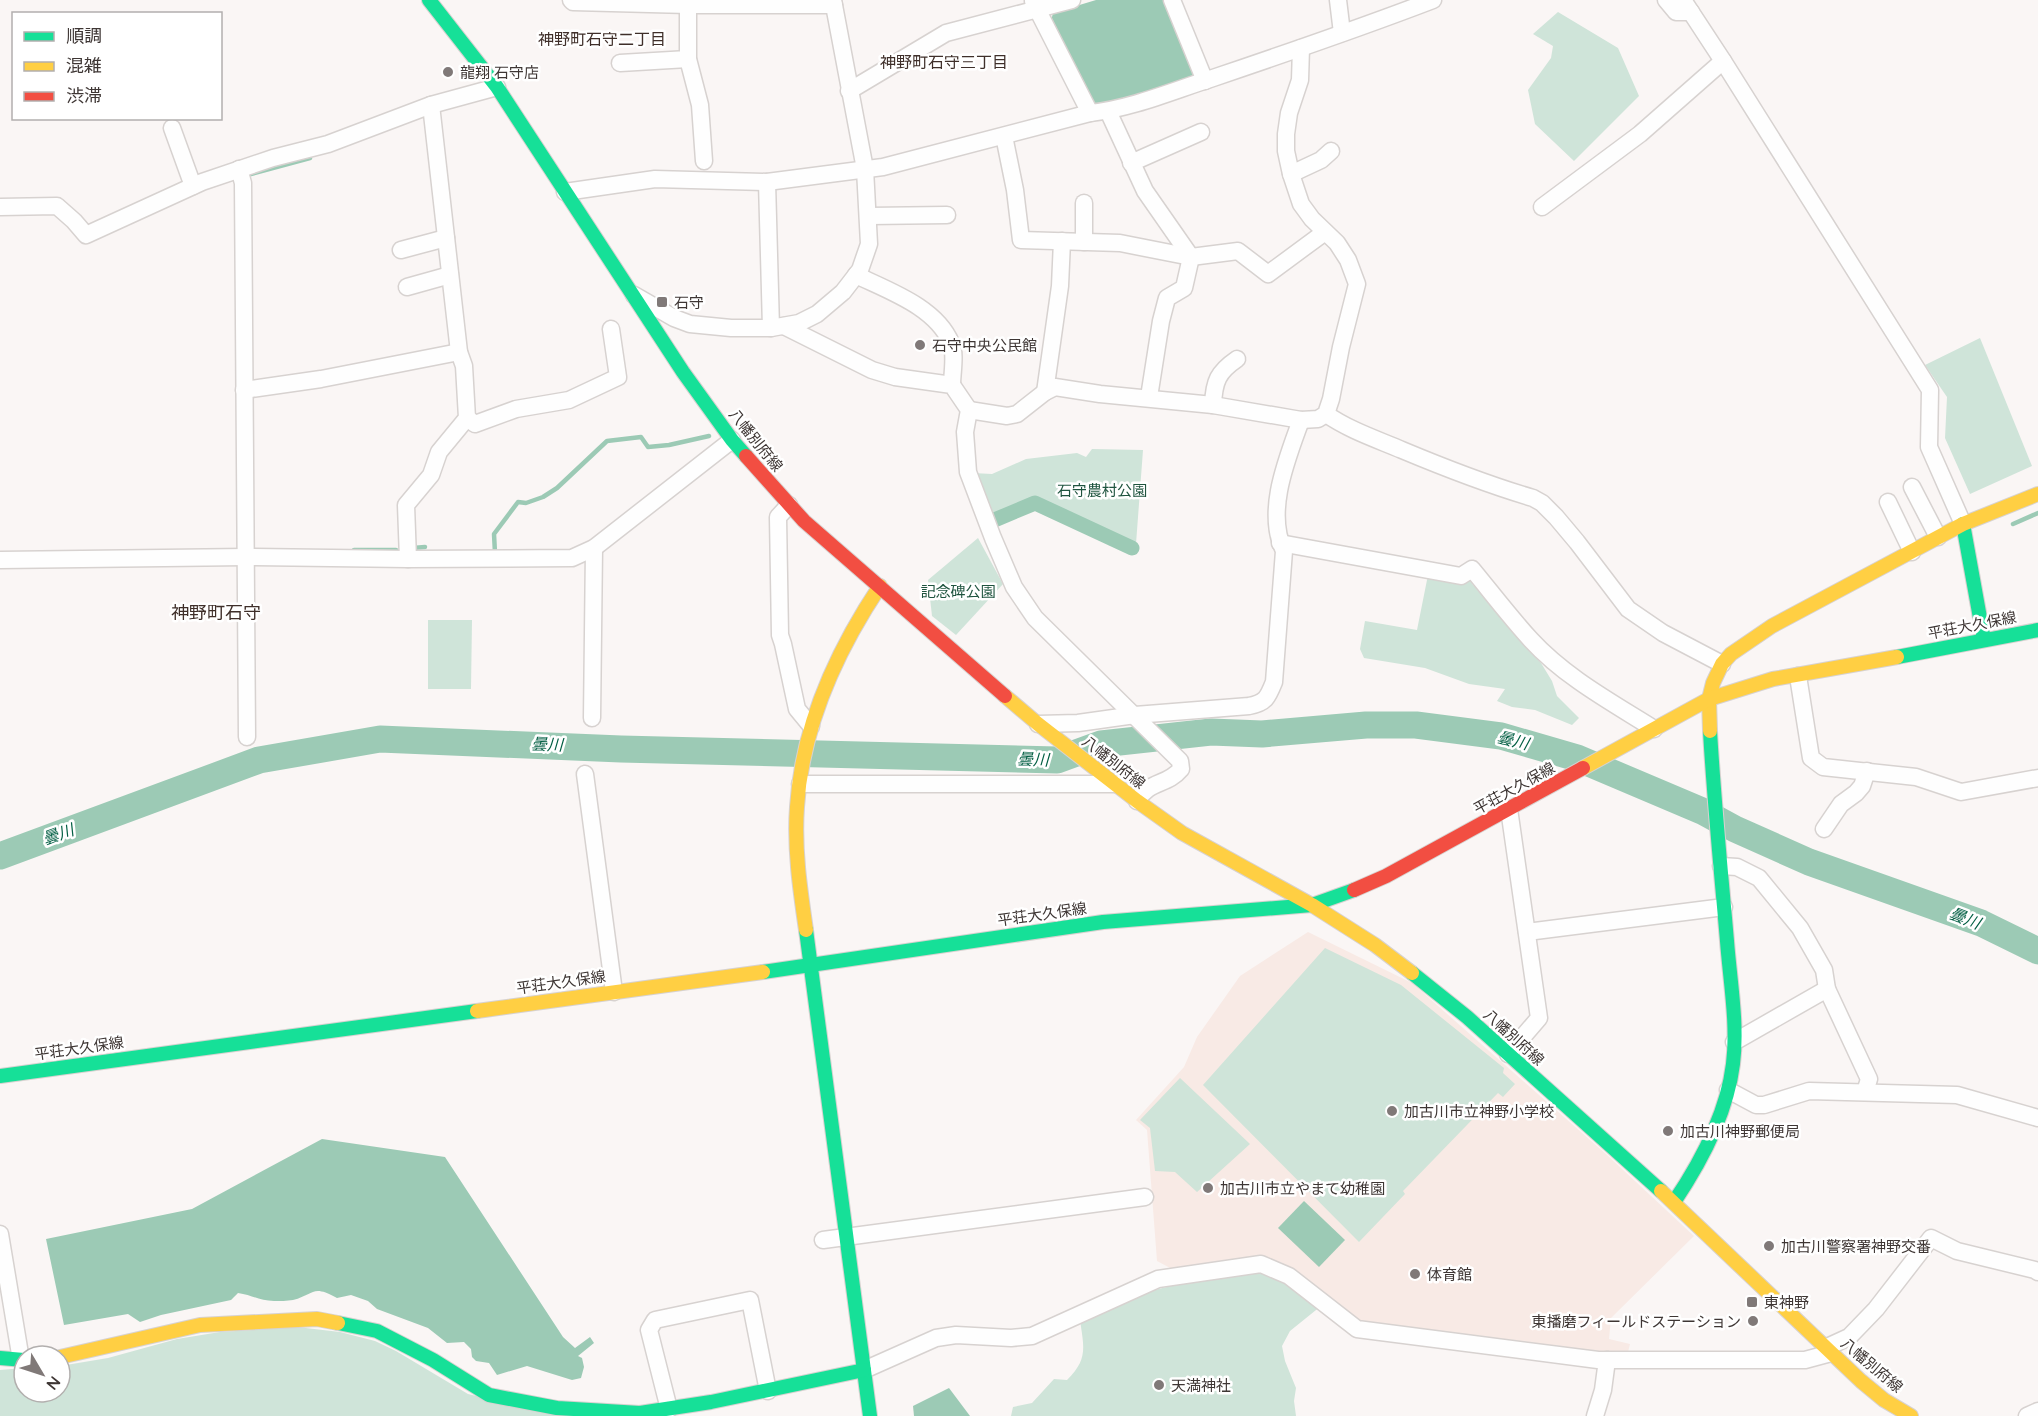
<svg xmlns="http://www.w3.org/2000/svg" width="2038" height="1416" viewBox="0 0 2038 1416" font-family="Quicksand,'Noto Sans JP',sans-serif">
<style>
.built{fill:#f8eae5}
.green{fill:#cfe4d9}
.water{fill:#9ccab5}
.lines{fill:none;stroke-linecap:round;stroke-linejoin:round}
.stream{stroke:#9ccab5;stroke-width:4.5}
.canal{stroke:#9ccab5;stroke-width:15}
.river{stroke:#9ccab5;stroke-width:27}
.street-casing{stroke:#d7d2d0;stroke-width:19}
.fast-casing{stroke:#d7d2d0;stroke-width:16}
.slow-casing{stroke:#d7d2d0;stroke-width:16}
.jam-casing{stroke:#d7d2d0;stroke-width:16}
.street{stroke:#fefefe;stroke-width:16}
.fast{stroke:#16e098;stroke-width:14}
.slow{stroke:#ffcf43;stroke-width:14}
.jam{stroke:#f24e42;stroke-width:14}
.poi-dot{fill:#807978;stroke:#fff;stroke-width:2}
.labels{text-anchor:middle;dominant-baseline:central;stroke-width:5;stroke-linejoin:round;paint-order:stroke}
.poi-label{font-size:15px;fill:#3e3634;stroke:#fff;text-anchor:start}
.street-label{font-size:15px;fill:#3e3634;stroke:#fff}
.park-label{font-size:15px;fill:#1f543f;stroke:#fff}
.neighbourhood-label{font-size:16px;fill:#3f2f2a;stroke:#fff}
.water-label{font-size:16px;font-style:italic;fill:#015e42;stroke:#fff}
.quarter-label{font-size:18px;fill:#3f2f2a;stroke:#fff}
</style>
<rect width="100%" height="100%" fill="#faf6f5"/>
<polygon class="built" points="1308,932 1412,983 1606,1154 1694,1236 1611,1318 1609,1339 1630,1344 1627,1356 1362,1325 1349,1318 1281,1262 1262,1261 1174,1270 1157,1261 1147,1130 1136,1120 1184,1067 1197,1037 1240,976"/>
<g class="green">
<polygon points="1558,12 1618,48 1639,96 1574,161 1535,124 1528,90 1551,58 1553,46 1533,34"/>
<polygon points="1980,338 2032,466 1970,494 1945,438 1947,397 1925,365"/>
<polygon points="1092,449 1143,450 1136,544 1078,521 1036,501 990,518 973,473 992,474 1026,459 1077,453 1086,457"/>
<polygon points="978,538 1003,584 956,635 932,616 928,580"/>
<polygon points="1428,575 1469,580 1523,644 1541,663 1552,681 1557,696 1579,718 1572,725 1535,710 1512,707 1497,701 1505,689 1469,684 1425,668 1364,658 1360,649 1365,621 1417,630"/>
<polygon points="428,620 472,620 471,689 428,689"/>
<polygon points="1325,948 1401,985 1504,1068 1503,1073 1515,1084 1503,1097 1498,1093 1403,1191 1405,1194 1359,1242 1203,1085"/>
<polygon points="1180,1078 1250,1144 1197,1192 1175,1172 1155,1171 1150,1128 1140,1120"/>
<path d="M 1269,1269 L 1321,1306 L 1290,1331 L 1282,1346 L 1285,1361 L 1296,1388 L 1294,1401 L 1296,1416 L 1011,1416 L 1013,1407 L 1032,1403 L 1054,1379 L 1067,1380 C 1088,1359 1084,1348 1080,1320 C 1102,1311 1123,1300 1145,1293 C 1185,1280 1228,1278 1269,1269 Z"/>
<polygon points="297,1327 340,1332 375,1341 396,1351 468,1394 558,1416 0,1416 0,1370 24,1368 24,1392 60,1392 60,1366 108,1358 177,1339 220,1332"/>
</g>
<g class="water">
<polygon points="1096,0 1165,0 1196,73 1192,80 1102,108 1094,104 1051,21 1053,13"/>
<path d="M 322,1139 L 445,1157 L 563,1337 L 575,1348 L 590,1337 L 594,1343 L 578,1356 L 582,1358 L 584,1367 L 581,1378 L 572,1380 L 527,1366 L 497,1375 L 489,1363 L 476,1361 L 472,1357 L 471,1349 L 464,1342 L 447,1343 L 428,1328 L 377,1309 L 368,1301 L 351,1295 L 337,1298 C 312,1284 315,1294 293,1300 C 287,1301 280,1301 274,1301 C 260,1301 252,1295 238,1293 L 231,1300 L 161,1315 L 140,1322 L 128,1314 L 64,1325 L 46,1239 L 192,1209 Z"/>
<polygon points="1304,1201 1345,1240 1319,1267 1278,1228"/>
<polygon points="949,1388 970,1416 914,1416 913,1406"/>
</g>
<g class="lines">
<g class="stream">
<polyline points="251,174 310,158"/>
<polyline points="2013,524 2038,513"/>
<polyline points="413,548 425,547"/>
<polyline points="354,550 396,550"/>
<polyline points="495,553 494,534 518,502 526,503 543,497 557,488 607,441 641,437 648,447 669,445 709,436"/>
</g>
<polyline class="canal" points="992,521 1035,503 1132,548"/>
<polyline class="river" points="0,856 259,760 380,739 621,749 1057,760 1101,744 1211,732 1262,734 1366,725 1416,725 1501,736 1577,758 1702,811 1735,829 1809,862 1981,923 2038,951"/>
<g class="street-casing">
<g id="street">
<polyline points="571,0 573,2 688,5 834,5"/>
<polyline points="1172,0 1205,81"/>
<polyline points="1338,0 1342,33"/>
<polyline points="1666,0 1676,12 1691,12"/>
<polyline points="1683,0 1723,61 1930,390 1929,447 1963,524"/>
<polyline points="1033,1 1090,113"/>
<polyline points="688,5 688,59 700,105 704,161"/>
<polyline points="620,63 688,59"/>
<polyline points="849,91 946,33 1072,0"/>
<polyline points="1108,111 1145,191 1191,257 1184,288 1167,298 1161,321 1149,397"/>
<polyline points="172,128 193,186"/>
<polyline points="1004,136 1015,190 1021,240 1120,243 1191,257 1238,251 1268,274 1325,232"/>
<polyline points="1131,163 1201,132"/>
<polyline points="239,169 243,183 247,737"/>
<polyline points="1291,174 1321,160 1331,151"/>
<polyline points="767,182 771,328"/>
<path d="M 565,192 L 655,179 L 767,182 L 883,167 L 1090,113 C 1133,108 1172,91 1213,78 C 1287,53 1360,28 1433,0"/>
<polyline points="0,207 57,206 74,221 86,235 202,182 273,158 328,144 431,105 497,87"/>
<polyline points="1542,207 1640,134 1723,61"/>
<polyline points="869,216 947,215"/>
<polyline points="1084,242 1084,203"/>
<polyline points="401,250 446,238"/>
<path d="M 856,275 C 889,291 936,307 951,343 C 956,354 952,373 952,385"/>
<polyline points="407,287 450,275"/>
<polyline points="634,295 674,318 690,324 731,328 771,328 799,323 817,314 843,292 860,270 869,244 865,169 833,0"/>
<path d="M 784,326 L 872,370 L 895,377 L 952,385 L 969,410 L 965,432 L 968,472 L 993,538 L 1014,587 L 1035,618 L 1180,761 L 1181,769 C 1167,786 1149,780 1137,801"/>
<polyline points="244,390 321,379 459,352"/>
<polyline points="1045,392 1060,286 1062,241"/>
<path d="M 1213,405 C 1214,381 1218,372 1237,359"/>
<polyline points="969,410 1007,416 1017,414 1045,392 1055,387 1100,394 1213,405 1301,420 1318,419 1326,414 1331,399 1341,347 1357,284 1348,260 1337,243 1312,219 1301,204 1291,174 1286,151 1286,134 1289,113 1300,80 1301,48"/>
<path d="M 1326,414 C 1349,430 1376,439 1402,450 C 1445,468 1489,485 1533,498 L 1542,503 L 1556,517 L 1577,542 L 1628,609 L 1663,633 L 1722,664"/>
<polyline points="467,418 475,424 516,409 569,400 618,377 611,329"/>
<polyline points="1912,487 1938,537"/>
<polyline points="1888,502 1912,552"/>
<polyline points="789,505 778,517 780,635 783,644 797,709 811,726"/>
<path d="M 1280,543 L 1461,576 L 1472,569 C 1491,592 1510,617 1531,640 C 1565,677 1611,702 1654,729"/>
<polyline points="408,559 406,505 431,475 439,452 467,418 464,366 459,352 431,105"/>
<polyline points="0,560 246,557 408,559 572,558 594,548 732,440"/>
<polyline points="1798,676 1811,758 1823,767 1916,777 1961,792 2038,778"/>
<polyline points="592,718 594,548"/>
<path d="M 1038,724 L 1078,723 L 1135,715 L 1249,706 C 1266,703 1268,697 1274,682 L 1284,551 C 1265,511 1287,459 1301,420"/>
<polyline points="585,774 614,992"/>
<polyline points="800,784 1115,784"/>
<polyline points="1824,829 1841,804 1856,793 1862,786 1867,771"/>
<polyline points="1721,866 1737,867 1759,878 1800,928 1824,970 1827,989 1869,1079 1865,1092"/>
<polyline points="1527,932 1724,907"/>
<polyline points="1734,1042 1827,989"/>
<polyline points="1508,1054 1539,1018 1509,809"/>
<polyline points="1728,1090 1756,1105 1764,1105 1809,1091 1957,1095 2038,1118"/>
<polyline points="0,1234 21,1360"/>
<polyline points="823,1240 1145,1197"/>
<polyline points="1825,1348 1849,1337 1876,1309 1931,1238 1957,1251 2035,1270 2038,1272"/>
<polyline points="864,1370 936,1338 956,1335 1011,1338 1032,1336 1158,1279 1261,1264 1289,1276 1357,1329 1598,1360 1805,1360 1831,1353"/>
<polyline points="669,1409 649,1330 655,1320 750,1300 768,1391"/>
<polyline points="1595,1416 1603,1390 1607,1360"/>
<polyline points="2027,1416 2038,1411"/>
</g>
</g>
<g class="fast-casing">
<g id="fast">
<polyline points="429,0 497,87 683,372 732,440 746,456"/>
<polyline points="1963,524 1984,640"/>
<polyline points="1897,657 2038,630"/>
<polyline points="806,930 870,1416"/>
<polyline points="763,972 1103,922 1312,905 1354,890"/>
<polyline points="1412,973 1467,1017 1661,1191"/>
<polyline points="0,1076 477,1011"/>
<path d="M 1674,1202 C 1701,1162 1727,1113 1733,1064 C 1738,1024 1730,981 1727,941 C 1721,871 1714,801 1710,731"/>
<polyline points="338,1323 377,1331 433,1360 489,1395 557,1408 640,1413 711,1402 864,1370"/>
<polyline points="0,1358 24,1360"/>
</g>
</g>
<g class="slow-casing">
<g id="slow">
<polyline points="1005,696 1038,724 1137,801 1182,833 1312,905 1375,945 1412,973"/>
<polyline points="1710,731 1709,699 1713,683 1722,664 1731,654 1772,626 1963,524 2038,494"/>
<polyline points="1583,768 1709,699 1773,679 1897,657"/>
<path d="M 806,930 C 800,889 794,848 797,807 C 802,726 836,652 880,586"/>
<polyline points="477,1011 763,972"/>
<polyline points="1661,1191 1861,1381 1884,1400 1911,1416"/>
<polyline points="60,1357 200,1325 317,1319 338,1323"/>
</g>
</g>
<g class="jam-casing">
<g id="jam">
<polyline points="746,456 804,521 1005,696"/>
<polyline points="1354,890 1386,876 1583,768"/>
</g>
</g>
<use href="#street" class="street"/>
<use href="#fast" class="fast"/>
<use href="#slow" class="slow"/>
<use href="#jam" class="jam"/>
</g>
<g class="poi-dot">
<circle cx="448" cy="72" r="6"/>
<rect x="656" y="296" width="12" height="12" rx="3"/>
<circle cx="920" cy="345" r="6"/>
<circle cx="1392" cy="1111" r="6"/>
<circle cx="1668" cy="1131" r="6"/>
<circle cx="1208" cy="1188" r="6"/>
<circle cx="1769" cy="1246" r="6"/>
<circle cx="1415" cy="1274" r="6"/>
<rect x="1746" y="1296" width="12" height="12" rx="3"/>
<circle cx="1753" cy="1321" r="6"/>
<circle cx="1159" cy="1385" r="6"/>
</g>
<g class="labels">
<g class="poi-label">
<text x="460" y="72">龍翔 石守店</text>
<text x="674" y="302">石守</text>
<text x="932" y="345">石守中央公民館</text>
<text x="1404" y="1111">加古川市立神野小学校</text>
<text x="1680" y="1131">加古川神野郵便局</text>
<text x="1220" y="1188">加古川市立やまて幼稚園</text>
<text x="1781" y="1246">加古川警察署神野交番</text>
<text x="1427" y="1274">体育館</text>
<text x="1764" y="1302">東神野</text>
<text x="1741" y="1321" text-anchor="end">東播磨フィールドステーション</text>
<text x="1171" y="1385">天満神社</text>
</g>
<g class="street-label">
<text transform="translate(756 440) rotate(51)">八幡別府線</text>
<text transform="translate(1972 625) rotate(-11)">平荘大久保線</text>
<text transform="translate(1114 762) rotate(38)">八幡別府線</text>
<text transform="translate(1514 788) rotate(-29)">平荘大久保線</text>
<text transform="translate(1042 914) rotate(-8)">平荘大久保線</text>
<text transform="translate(561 982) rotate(-8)">平荘大久保線</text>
<text transform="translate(1514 1037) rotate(42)">八幡別府線</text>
<text transform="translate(79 1048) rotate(-8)">平荘大久保線</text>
<text transform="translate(1872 1365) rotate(40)">八幡別府線</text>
</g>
<g class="park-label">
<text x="1102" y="490">石守農村公園</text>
<text x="958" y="591">記念碑公園</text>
</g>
<g class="neighbourhood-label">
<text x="602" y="39">神野町石守二丁目</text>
<text x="944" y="62">神野町石守三丁目</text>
</g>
<g class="water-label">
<text transform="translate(1513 740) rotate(14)">曇川</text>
<text transform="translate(547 744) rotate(2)">曇川</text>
<text transform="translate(1033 759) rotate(2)">曇川</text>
<text transform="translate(58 834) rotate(-20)">曇川</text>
<text transform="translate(1965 918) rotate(21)">曇川</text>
</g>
<g class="quarter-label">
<text x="216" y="612">神野町石守</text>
</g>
</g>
<rect x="12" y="12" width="210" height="108" fill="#ffffff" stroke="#b2afae" stroke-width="1.5"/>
<rect x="24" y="32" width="30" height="9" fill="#16e098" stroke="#b2afae" stroke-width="1.5"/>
<text x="66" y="42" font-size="18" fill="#3e3634">順調</text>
<rect x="24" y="62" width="30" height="9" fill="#ffcf43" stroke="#b2afae" stroke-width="1.5"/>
<text x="66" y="72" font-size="18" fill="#3e3634">混雑</text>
<rect x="24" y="92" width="30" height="9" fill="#f24e42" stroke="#b2afae" stroke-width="1.5"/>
<text x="66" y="102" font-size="18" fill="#3e3634">渋滞</text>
<g transform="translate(42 1374) rotate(129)"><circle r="28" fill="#ffffff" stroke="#b2afae" stroke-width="1.5"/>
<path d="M0-4.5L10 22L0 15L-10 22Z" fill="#807978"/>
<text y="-9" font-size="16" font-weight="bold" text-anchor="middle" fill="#3e3634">N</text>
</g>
</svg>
